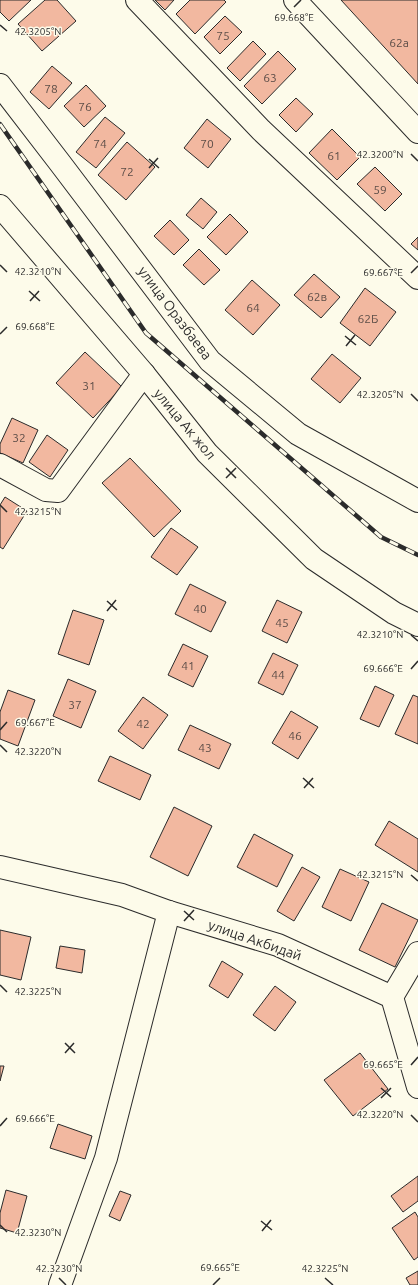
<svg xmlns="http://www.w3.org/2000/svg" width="418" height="1285" viewBox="0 0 418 1285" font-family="Ubuntu,sans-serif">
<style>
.building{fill:#f2b8a0;stroke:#2b2b2b}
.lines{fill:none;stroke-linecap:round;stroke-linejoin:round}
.minor-casing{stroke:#2b2b2b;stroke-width:24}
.minor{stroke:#fdfbea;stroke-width:22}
.rail-casing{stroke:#2b2b2b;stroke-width:4.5}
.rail{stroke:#fdfbea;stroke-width:3;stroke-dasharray:9;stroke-linecap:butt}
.ticks{fill:none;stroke:#2b2b2b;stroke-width:1.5}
.labels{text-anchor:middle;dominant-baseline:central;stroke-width:3;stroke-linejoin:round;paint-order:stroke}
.number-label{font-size:12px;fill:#5d4e48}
.street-label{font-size:14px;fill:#2b2b2b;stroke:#fdfbea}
.ticks-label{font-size:10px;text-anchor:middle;fill:#2b2b2b;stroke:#fdfbea;stroke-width:3;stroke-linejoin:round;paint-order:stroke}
</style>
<rect width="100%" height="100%" fill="#fdfbea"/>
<g class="building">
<polygon points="0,0 31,0 9,21 0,12"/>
<polygon points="45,0 57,0 76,21 42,51 18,24"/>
<polygon points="155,0 174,0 165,10"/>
<polygon points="190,0 224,0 226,2 195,34 176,14"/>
<polygon points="341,0 418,0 418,84"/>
<polygon points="225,16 242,32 220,54 204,37"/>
<polygon points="253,41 266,54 240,81 227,68"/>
<polygon points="278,51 296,69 262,104 244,86"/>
<polygon points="52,66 72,83 49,109 30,92"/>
<polygon points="86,85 106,106 84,127 64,106"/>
<polygon points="296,98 313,114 296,132 279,115"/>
<polygon points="105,117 125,133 96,168 76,152"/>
<polygon points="207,119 231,139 208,168 184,148"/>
<polygon points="332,129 360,157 337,180 309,153"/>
<polygon points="127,142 155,167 126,200 98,175"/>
<polygon points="375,167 402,194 385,211 357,184"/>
<polygon points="201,198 217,212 203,229 186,215"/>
<polygon points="230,214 248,232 226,255 207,237"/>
<polygon points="170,220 189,240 174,255 154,236"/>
<polygon points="418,237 418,250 411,244"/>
<polygon points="199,249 220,270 204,285 183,265"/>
<polygon points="314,274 340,297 321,318 294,295"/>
<polygon points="252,280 280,305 253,335 225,310"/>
<polygon points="365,288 396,312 370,346 340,323"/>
<polygon points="85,352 122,387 93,418 56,383"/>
<polygon points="332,354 361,378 340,403 311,379"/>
<polygon points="12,418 38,430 23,463 0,453 0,444"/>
<polygon points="47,435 68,450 50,477 29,462"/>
<polygon points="130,458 181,511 154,537 102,483"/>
<polygon points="5,497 27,511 3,549 0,547 0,505"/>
<polygon points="171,528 198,547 177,575 151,557"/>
<polygon points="190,584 226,602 211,632 175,614"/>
<polygon points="277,600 302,612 287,643 262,631"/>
<polygon points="73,610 104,620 89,665 58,654"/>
<polygon points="183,644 208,656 193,687 168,675"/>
<polygon points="273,653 298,665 283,695 258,683"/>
<polygon points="68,679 96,691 81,728 53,716"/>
<polygon points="375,686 394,695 379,727 360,719"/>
<polygon points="8,690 35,700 18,746 0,739 0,712"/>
<polygon points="413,695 418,697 418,744 395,734"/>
<polygon points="143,697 168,715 143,749 118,731"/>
<polygon points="291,711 318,727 298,759 272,743"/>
<polygon points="190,725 231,744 219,769 178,750"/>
<polygon points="110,756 151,775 140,800 98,781"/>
<polygon points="174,807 212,826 188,876 150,857"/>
<polygon points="389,821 418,839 418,872 375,845"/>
<polygon points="254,834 293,855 277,887 237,867"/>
<polygon points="302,867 320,877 294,921 277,911"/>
<polygon points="340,869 369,882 351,921 322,907"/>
<polygon points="382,903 418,920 395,967 359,950"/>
<polygon points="0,930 31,937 21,980 0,975"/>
<polygon points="60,946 85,950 82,973 56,968"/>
<polygon points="222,961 243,974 228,998 209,986"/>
<polygon points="275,986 296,1002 275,1031 253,1015"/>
<polygon points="360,1053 388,1089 353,1116 324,1080"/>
<polygon points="0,1066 4,1066 0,1081"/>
<polygon points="58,1124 92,1136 85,1159 50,1148"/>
<polygon points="418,1176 418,1201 403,1212 391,1196"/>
<polygon points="6,1190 27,1196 17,1233 0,1228 0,1213"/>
<polygon points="120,1191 131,1195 120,1221 109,1216"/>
<polygon points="415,1212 418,1217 418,1257 414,1260 392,1228"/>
<polygon points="418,1271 418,1285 410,1285 406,1278"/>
</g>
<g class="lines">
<g class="minor-casing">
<g id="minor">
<polyline points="137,0 261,130 418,278"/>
<polyline points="295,0 418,132"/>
<polyline points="0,85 60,163 210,361 298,434 418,501"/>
<polyline points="0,206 144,374 207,453 314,559 394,613 418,625"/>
<polyline points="0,465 46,490 58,491 144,374"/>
<polyline points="0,867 122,895 169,912 278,945 392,997 418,1087"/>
<polyline points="392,997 418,953"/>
<polyline points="60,1285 106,1158 169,912"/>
</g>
</g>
<use href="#minor" class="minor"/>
<g class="rail-casing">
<polyline id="rail" points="0,124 146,333 381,537 418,555"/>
</g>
<use href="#rail" class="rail"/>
</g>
<path class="ticks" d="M 294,7 L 301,0M 0,25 L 7,31M 411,154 L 418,161M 149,159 L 159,168M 149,168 L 158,158M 0,265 L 7,272M 411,273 L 418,266M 29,291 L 40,301M 30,301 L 39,291M 0,334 L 7,327M 345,336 L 356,345M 346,346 L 355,335M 411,394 L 418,401M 226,468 L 236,478M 226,478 L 236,468M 0,505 L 7,512M 107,601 L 117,610M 107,611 L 116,600M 411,635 L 418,641M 411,669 L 418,661M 0,730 L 7,722M 0,745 L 7,752M 303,778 L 314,788M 304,788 L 313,778M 411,875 L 418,881M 184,911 L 194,920M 184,921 L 194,910M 0,985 L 7,992M 65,1043 L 75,1053M 65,1053 L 74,1043M 411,1065 L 418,1057M 381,1088 L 391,1097M 381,1098 L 391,1088M 411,1115 L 418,1122M 0,1126 L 7,1118M 261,1221 L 272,1230M 0,1225 L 7,1232M 262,1231 L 271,1220M 59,1278 L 66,1285M 325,1278 L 333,1285M 213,1285 L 220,1278"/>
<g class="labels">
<g class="number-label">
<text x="223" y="35">75</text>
<text x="399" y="42">62а</text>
<text x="270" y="77">63</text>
<text x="51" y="88">78</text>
<text x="85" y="106">76</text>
<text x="100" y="143">74</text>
<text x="207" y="143">70</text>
<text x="334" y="155">61</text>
<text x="127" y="171">72</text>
<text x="380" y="189">59</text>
<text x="317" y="296">62в</text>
<text x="253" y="307">64</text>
<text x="368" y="318">62Б</text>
<text x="89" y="385">31</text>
<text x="19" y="437">32</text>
<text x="200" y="608">40</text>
<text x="282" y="622">45</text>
<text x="188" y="665">41</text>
<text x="278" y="674">44</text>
<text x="75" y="704">37</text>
<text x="143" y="723">42</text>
<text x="295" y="735">46</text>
<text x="205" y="747">43</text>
</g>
<g class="street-label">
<text transform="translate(175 313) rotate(53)">улица Оразбаева</text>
<text transform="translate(185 424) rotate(50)">улица Ак жол</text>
<text transform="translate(255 940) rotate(19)">улица Акбидай</text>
</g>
</g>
<g class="ticks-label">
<text x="294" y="21">69.668°E</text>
<text x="38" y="35">42.3205°N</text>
<text x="380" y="158">42.3200°N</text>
<text x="38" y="275">42.3210°N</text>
<text x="383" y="276">69.667°E</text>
<text x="35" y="330">69.668°E</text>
<text x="380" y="398">42.3205°N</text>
<text x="38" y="515">42.3215°N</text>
<text x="380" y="638">42.3210°N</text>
<text x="383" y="672">69.666°E</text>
<text x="35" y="726">69.667°E</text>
<text x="38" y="755">42.3220°N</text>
<text x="380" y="878">42.3215°N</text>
<text x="38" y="995">42.3225°N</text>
<text x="383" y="1068">69.665°E</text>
<text x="380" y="1118">42.3220°N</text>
<text x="35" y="1122">69.666°E</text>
<text x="38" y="1236">42.3230°N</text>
<text x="220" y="1271">69.665°E</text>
<text x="59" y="1272">42.3230°N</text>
<text x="325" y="1272">42.3225°N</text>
</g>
</svg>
